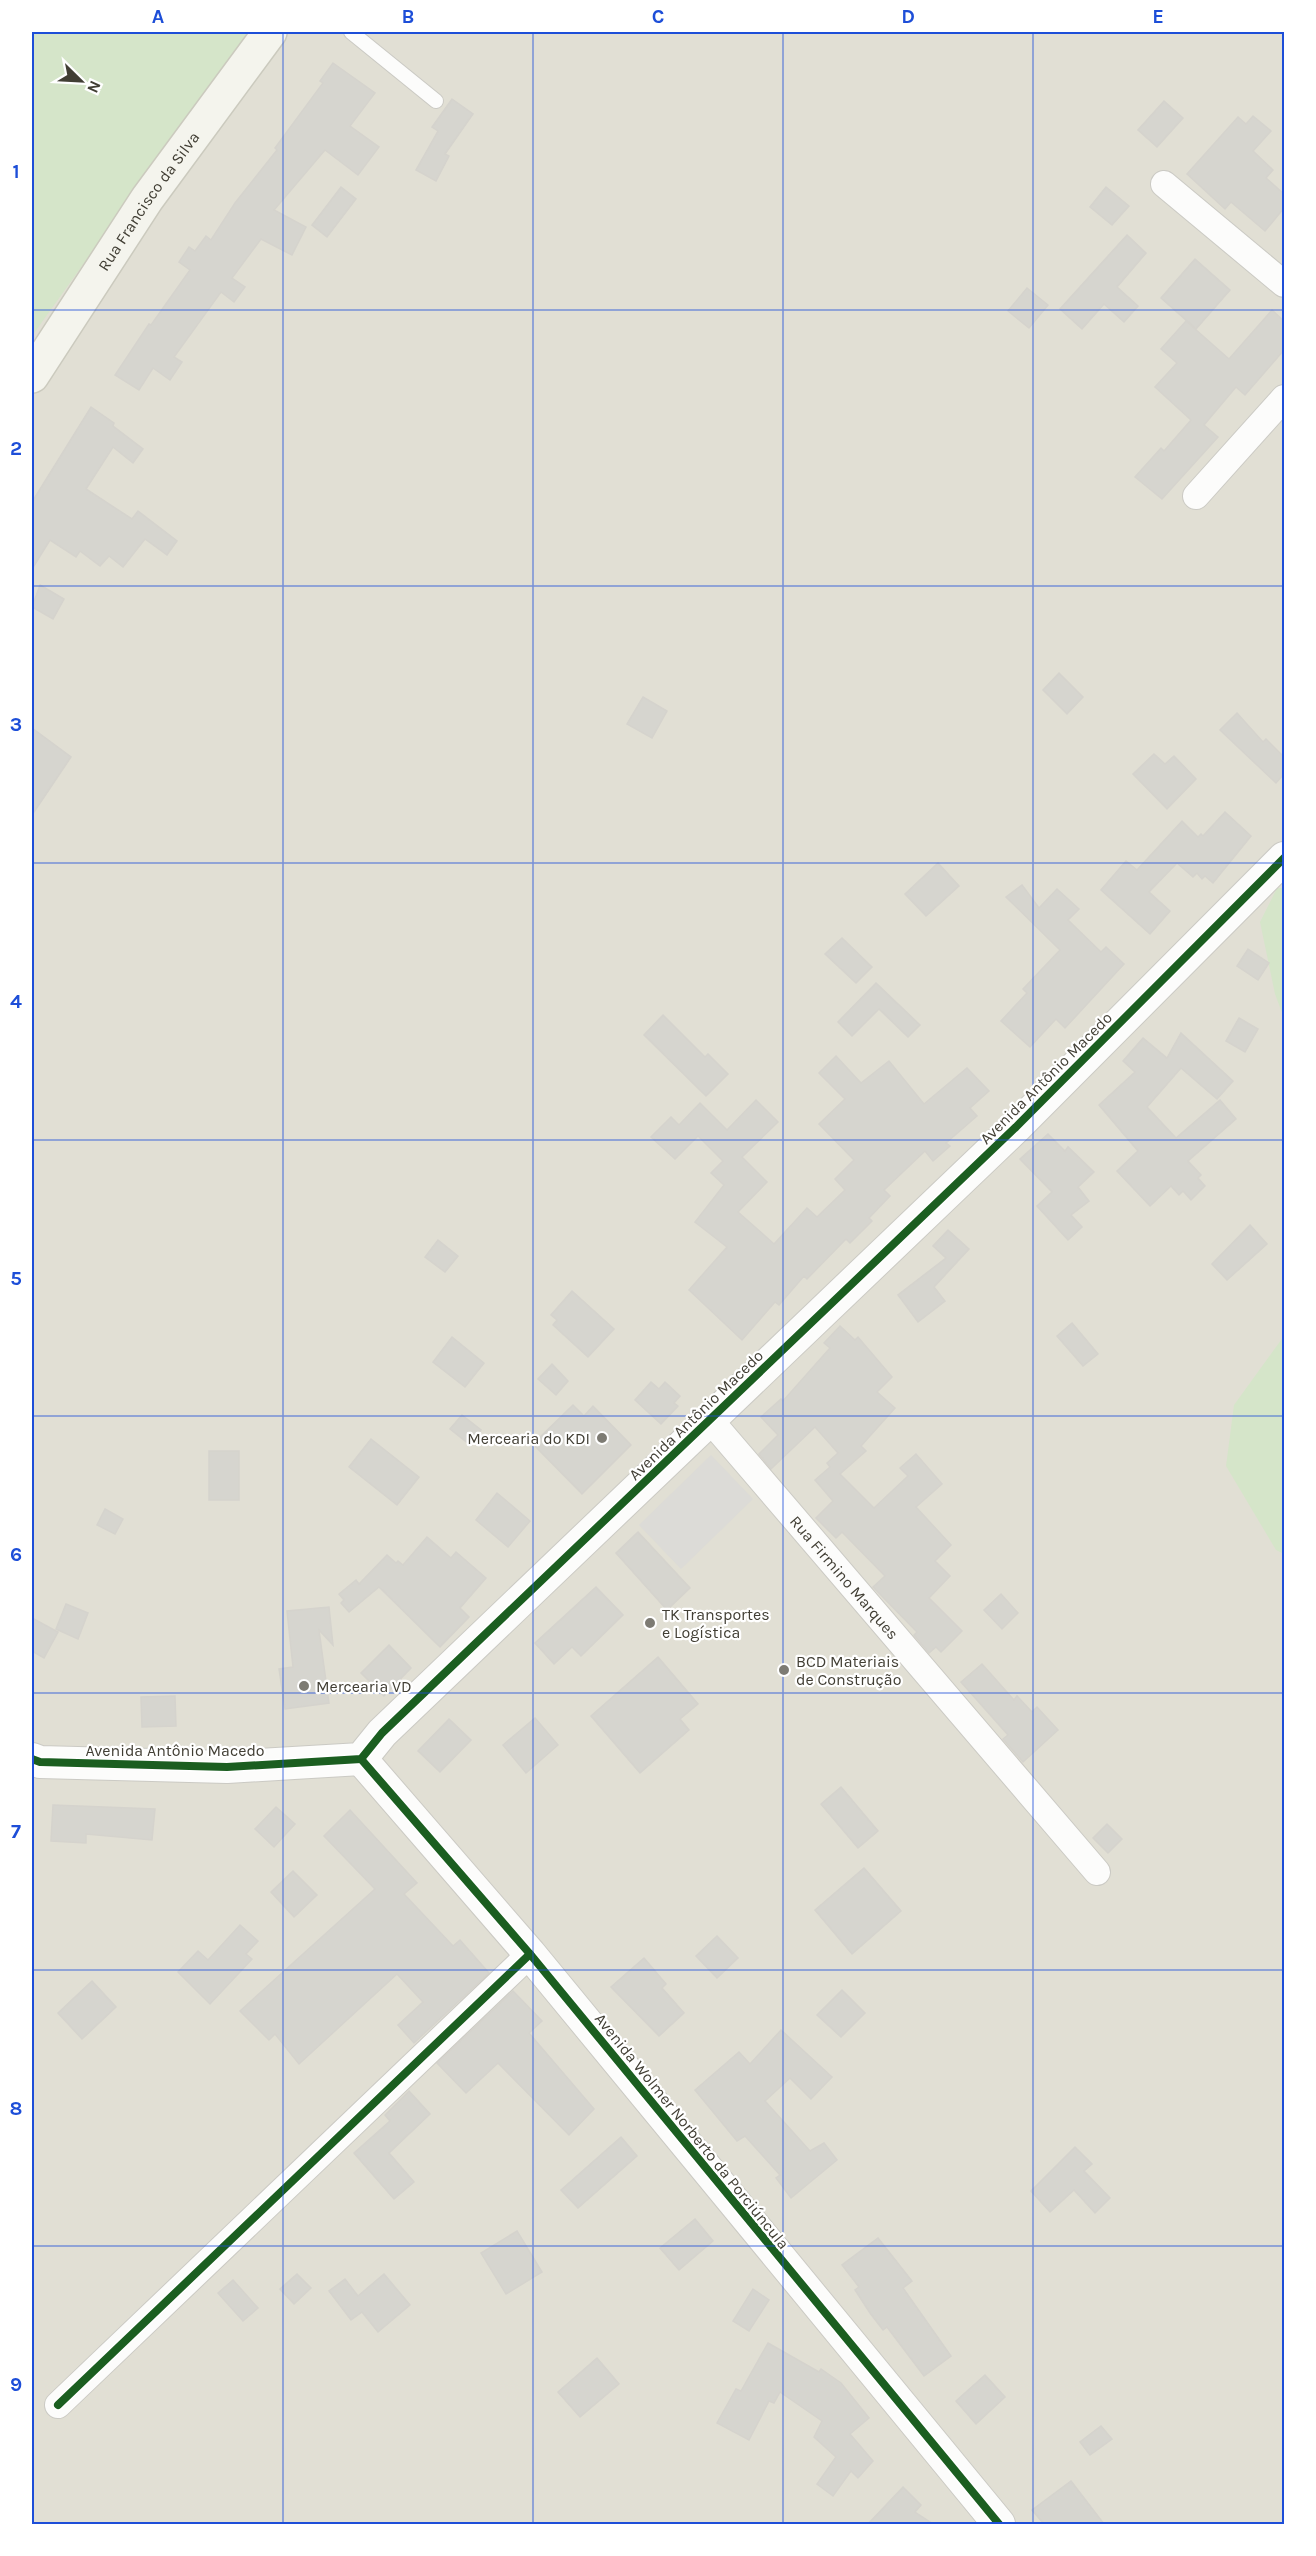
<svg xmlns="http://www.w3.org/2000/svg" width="1316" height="2556" viewBox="0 0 1316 2556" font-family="Karla,sans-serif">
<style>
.residential{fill:#e1dfd4}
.green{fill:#d5e5c9}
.parking{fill:#dcdbd7}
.building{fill:#d6d5cf;stroke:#d5d3cd;stroke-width:1.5}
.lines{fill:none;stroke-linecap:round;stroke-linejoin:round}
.service-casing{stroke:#cbcac4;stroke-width:16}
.minor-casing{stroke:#cbcac4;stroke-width:28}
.tertiary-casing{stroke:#cbcac4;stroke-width:34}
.secondary-casing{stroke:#cbcabe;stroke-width:36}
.service{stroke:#fcfcfb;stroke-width:14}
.minor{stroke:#fcfcfb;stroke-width:26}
.tertiary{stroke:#fcfcfb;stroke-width:32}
.secondary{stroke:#f4f4ed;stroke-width:33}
.cycleway-casing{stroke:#fff;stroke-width:11}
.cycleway{stroke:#1b5e20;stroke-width:8}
.grid{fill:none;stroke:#1d4ed8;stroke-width:1.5;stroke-opacity:0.55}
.poi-dot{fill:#7d7b73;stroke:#fff;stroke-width:2}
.labels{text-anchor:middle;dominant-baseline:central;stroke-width:4.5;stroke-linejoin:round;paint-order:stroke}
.street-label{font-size:16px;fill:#413e34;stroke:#fff}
.poi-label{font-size:16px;fill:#413e34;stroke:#fff;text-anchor:start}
.neatline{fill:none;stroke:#1d4ed8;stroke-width:2}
.grid-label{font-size:20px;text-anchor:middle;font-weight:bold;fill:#1d4ed8}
</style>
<rect width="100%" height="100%" fill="#edece7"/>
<rect class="residential" x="32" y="32" width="1252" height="2492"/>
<g class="green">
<polygon points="32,32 249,32 32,336"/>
<polygon points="1277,888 1284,888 1284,1018 1275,994 1260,922"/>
<polygon points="1284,1336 1284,1554 1276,1550 1226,1466 1234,1405"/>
</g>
<polygon class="parking" points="711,1455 753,1499 681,1569 639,1525"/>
<g class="building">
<polygon points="333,63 375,93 350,126 379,147 358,175 325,150 274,210 306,227 292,255 261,239 232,278 245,287 234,302 221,292 174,357 182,362 170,380 153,368 139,390 115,375 149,324 151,325 190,270 179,262 189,247 195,251 206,236 211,240 235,203 277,150 275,148 323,83 320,81"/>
<polygon points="452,99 473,114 445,154 449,156 436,181 416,170 438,131 432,127"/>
<polygon points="1164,101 1183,118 1157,147 1138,130"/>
<polygon points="1253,116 1271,131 1253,151 1273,170 1266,178 1284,194 1284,208 1265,231 1231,202 1225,209 1187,174 1238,117 1246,124"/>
<polygon points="341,187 356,199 327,237 312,225"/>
<polygon points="1106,187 1129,206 1112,225 1090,207"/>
<polygon points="1127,235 1146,253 1117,287 1138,306 1124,322 1104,304 1082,329 1060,309"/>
<polygon points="1195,259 1230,290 1196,329 1161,298"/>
<polygon points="1027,288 1048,305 1029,328 1008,311"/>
<polygon points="1272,310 1284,321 1284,350 1245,395 1236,387 1204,425 1218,437 1162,499 1135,477 1161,448 1164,451 1191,420 1155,387 1177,363 1161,349 1186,321 1229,359"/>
<polygon points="91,407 114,423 113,426 143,449 133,463 113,447 86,489 132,519 138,511 177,541 167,555 145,539 123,567 109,556 100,566 80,551 76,557 50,540 32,569 32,502"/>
<polygon points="40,585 64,599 53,619 32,607"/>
<polygon points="1059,673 1083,697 1067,714 1043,690"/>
<polygon points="643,697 667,711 652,738 627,724"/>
<polygon points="1237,713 1263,742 1266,739 1284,757 1284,774 1276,783 1220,730"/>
<polygon points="32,728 71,757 32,815"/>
<polygon points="1154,754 1165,764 1174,756 1196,779 1167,809 1133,774"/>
<polygon points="1225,812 1251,836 1213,883 1205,876 1202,879 1197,873 1193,877 1177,863 1149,892 1170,911 1150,934 1101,890 1126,861 1137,870 1182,821 1198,837 1201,834 1203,836"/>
<polygon points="938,863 959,886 926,916 905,894"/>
<polygon points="1022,885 1039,908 1057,889 1079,909 1068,920 1101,952 1106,947 1124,964 1065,1028 1056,1019 1030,1047 1001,1021 1027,993 1023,989 1060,950 1006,897"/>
<polygon points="842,938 872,967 856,983 825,954"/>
<polygon points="1248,949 1269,963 1258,980 1237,966"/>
<polygon points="876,983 920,1025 908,1037 879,1009 852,1036 838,1022"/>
<polygon points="663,1015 705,1057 708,1054 728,1074 706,1096 644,1035"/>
<polygon points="1239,1018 1258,1029 1245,1052 1226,1041"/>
<polygon points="1181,1033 1233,1081 1217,1099 1181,1068 1147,1107 1176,1138 1220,1100 1236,1119 1188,1161 1201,1175 1198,1178 1205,1186 1191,1200 1183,1191 1179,1195 1171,1186 1150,1206 1117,1171 1138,1151 1099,1105 1135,1072 1123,1061 1143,1038 1167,1058"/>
<polygon points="836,1056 861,1083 889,1061 924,1104 967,1068 989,1091 970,1108 977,1116 946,1143 950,1146 933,1161 925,1151 884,1190 890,1196 869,1218 872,1221 850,1243 846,1239 807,1279 804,1276 779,1305 775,1302 742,1340 689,1290 727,1247 695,1222 724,1185 711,1173 723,1161 698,1136 675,1159 651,1137 671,1117 679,1125 700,1103 727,1130 756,1100 778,1122 742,1157 767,1182 738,1212 774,1244 807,1208 817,1217 845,1190 835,1179 854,1160 819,1124 845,1099 819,1073"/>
<polygon points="1048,1134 1065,1151 1068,1147 1094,1172 1078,1187 1089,1201 1071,1215 1082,1227 1068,1240 1037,1206 1052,1192 1020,1159"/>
<polygon points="1250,1225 1267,1244 1227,1280 1212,1264"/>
<polygon points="948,1230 969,1249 934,1287 945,1301 918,1322 898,1295 946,1258 933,1246"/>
<polygon points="438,1240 458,1256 445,1272 425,1257"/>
<polygon points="572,1291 614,1329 588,1357 553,1325 557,1320 551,1315"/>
<polygon points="1072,1323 1098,1354 1083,1366 1057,1336"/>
<polygon points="840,1326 855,1340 858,1337 892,1377 877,1392 895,1408 861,1446 866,1451 840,1474 874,1508 908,1476 900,1468 916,1454 942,1484 916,1507 951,1545 935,1561 950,1576 929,1598 962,1631 941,1652 936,1647 929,1653 914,1635 917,1632 873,1587 885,1576 842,1532 836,1538 816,1518 833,1501 815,1480 830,1467 827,1463 838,1453 815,1427 771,1469 759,1454 778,1435 761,1417 781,1399 783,1401 830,1348 824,1343"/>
<polygon points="452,1337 484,1363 465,1387 433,1362"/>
<polygon points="552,1364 568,1381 556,1395 538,1379"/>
<polygon points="651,1382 659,1389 665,1382 680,1396 674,1403 678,1406 661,1424 635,1400"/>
<polygon points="573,1405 584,1416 593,1406 631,1445 582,1494 533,1444"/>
<polygon points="462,1415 481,1430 470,1445 450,1429"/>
<polygon points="371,1439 419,1477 397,1505 349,1467"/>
<rect x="209" y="1451" width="30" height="49"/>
<polygon points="497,1493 530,1521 508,1547 476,1520"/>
<polygon points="105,1509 123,1519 115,1534 97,1525"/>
<polygon points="638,1532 690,1588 667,1610 616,1553"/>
<polygon points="427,1537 451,1558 456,1552 486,1578 460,1608 469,1617 440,1647 379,1587 349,1612 341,1603 344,1600 339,1594 356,1580 359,1584 387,1555 396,1563 398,1561 403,1565"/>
<polygon points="596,1587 623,1615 581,1656 572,1647 554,1664 535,1643"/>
<polygon points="1001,1594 1018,1613 1002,1629 984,1610"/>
<polygon points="66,1604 88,1613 78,1639 56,1629"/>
<polygon points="329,1607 333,1645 319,1630 329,1703 285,1709 279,1669 293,1667 287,1611"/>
<polygon points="32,1618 58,1632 44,1658 32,1651"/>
<polygon points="389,1645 411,1668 384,1696 361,1673"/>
<polygon points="658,1657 698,1704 680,1719 689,1730 640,1773 591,1716"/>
<polygon points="982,1664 1014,1700 1017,1696 1032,1712 1037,1707 1058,1730 1023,1762 1003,1739 1008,1735 961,1682"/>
<polygon points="175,1696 176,1726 142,1727 141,1697"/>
<polygon points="535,1718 558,1745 526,1773 503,1745"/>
<polygon points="449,1719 471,1740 440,1772 418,1751"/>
<polygon points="841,1787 878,1831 858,1848 821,1804"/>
<polygon points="53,1805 155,1809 152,1840 86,1834 86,1843 51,1841"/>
<polygon points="276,1807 295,1824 274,1847 255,1829"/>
<polygon points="350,1810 417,1883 404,1894 453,1946 460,1940 489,1973 414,2043 398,2025 423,2002 397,1974 299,2064 275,2034 269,2040 240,2011 375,1889 324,1836"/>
<polygon points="1107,1824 1122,1839 1108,1853 1093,1838"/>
<polygon points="864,1868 901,1911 852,1954 815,1910"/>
<polygon points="293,1871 317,1895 294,1917 271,1892"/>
<polygon points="240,1925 258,1941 246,1954 252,1959 210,2004 178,1972 198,1951 208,1960"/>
<polygon points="717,1936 738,1958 717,1978 696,1956"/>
<polygon points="644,1958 666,1984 662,1988 684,2013 659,2036 611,1987"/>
<polygon points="92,1981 116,2007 82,2039 58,2013"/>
<polygon points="842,1990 865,2013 841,2037 817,2015"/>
<polygon points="513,1991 542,2021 529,2033 594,2109 569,2135 498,2063 466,2093 437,2063"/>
<polygon points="781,2030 832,2077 811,2099 790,2078 765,2101 810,2151 824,2143 837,2160 791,2198 776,2178 780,2175 745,2136 737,2141 695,2090 739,2052 750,2064"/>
<polygon points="409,2091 430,2114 389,2153 414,2182 394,2199 354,2153 390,2121 385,2115"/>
<polygon points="621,2137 637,2156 578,2208 561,2190"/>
<polygon points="1075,2147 1092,2164 1084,2171 1110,2198 1095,2213 1074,2190 1050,2212 1031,2191"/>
<polygon points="695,2219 713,2241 679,2270 660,2248"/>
<polygon points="517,2231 542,2272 506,2294 481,2253"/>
<polygon points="878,2238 912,2281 903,2288 951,2356 924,2376 887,2327 883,2330 870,2313 855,2290 859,2287 842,2265"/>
<polygon points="297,2274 311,2288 294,2304 280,2289"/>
<polygon points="384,2274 410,2305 378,2332 362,2312 351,2320 329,2291 345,2279 358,2296"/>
<polygon points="233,2280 258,2308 243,2321 218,2293"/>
<polygon points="753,2289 769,2300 749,2331 733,2321"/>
<polygon points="768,2343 819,2372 821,2369 841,2383 869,2418 850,2434 873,2461 858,2478 851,2471 833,2496 817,2484 836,2457 814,2437 822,2421 780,2392 774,2403 769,2401 749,2440 717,2423 736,2389 741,2391"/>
<polygon points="597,2358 619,2384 580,2417 558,2392"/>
<polygon points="985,2375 1005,2397 976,2424 956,2401"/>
<polygon points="1101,2426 1112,2439 1090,2455 1080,2442"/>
<polygon points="1071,2481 1104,2524 1044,2524 1032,2510"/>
<polygon points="903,2487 921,2505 915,2512 933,2524 868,2524"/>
</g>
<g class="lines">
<g class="service-casing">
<polyline id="service" points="351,32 436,101"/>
</g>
<g class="minor-casing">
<g id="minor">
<polyline points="1164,184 1284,284"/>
<polyline points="1196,496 1284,398"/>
<path id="s1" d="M 710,1420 L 1097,1872"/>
<polyline points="58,2405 530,1954"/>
</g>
</g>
<g class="tertiary-casing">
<g id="tertiary">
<polyline points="32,1759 40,1762 227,1767 361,1759 382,1733 1016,1127 1284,858"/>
<polyline points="361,1759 530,1954 999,2524"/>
</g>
</g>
<g class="secondary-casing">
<g id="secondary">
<path id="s2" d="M 32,376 L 147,199 L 270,32"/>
</g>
</g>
<use href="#service" class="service"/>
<use href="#minor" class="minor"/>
<use href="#tertiary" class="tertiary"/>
<use href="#secondary" class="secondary"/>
<g class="cycleway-casing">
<g id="cycleway">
<polyline points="32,1759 40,1762 227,1767 361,1759 382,1733 1016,1127 1284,858"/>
<polyline points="361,1759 530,1954 999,2524"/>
<polyline points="58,2405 530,1954"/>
</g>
</g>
<use href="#cycleway" class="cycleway"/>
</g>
<path class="grid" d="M 283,32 L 283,2524M 533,32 L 533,2524M 783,32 L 783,2524M 1033,32 L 1033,2524M 32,310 L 1284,310M 32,586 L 1284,586M 32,863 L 1284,863M 32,1140 L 1284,1140M 32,1416 L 1284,1416M 32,1693 L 1284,1693M 32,1970 L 1284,1970M 32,2246 L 1284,2246"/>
<g class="poi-dot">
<circle cx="602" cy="1438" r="6"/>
<circle cx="650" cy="1623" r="6"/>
<circle cx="784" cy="1670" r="6"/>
<circle cx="304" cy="1686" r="6"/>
</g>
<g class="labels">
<g class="street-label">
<text stroke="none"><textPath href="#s2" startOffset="210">Rua Francisco da Silva</textPath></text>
<text transform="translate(1046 1078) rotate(-45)">Avenida Antônio Macedo</text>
<text transform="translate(696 1415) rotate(-44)">Avenida Antônio Macedo</text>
<text stroke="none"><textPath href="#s1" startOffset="207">Rua Firmino Marques</textPath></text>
<text x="175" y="1750">Avenida Antônio Macedo</text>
<text transform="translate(692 2131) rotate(51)">Avenida Wolmer Norberto da Porciúncula</text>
</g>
<g class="poi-label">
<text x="590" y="1438" text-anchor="end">Mercearia do KDI</text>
<text x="662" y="1614">TK Transportes<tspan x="662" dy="18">e Logística</tspan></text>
<text x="796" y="1661">BCD Materiais<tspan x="796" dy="18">de Construção</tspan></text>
<text x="316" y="1686">Mercearia VD</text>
</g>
</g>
<rect width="1316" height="2556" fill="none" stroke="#ffffff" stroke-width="66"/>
<g transform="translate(81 81) rotate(114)" stroke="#ffffff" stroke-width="4.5" paint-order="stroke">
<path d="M0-4.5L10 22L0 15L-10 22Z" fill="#413e34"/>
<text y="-9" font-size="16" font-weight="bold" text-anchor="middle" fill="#413e34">N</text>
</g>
<rect x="33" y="33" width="1250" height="2490" class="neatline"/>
<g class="grid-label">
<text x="158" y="23">A</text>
<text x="408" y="23">B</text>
<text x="658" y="23">C</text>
<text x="908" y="23">D</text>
<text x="1158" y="23">E</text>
<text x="16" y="178">1</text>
<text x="16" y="455">2</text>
<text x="16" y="731">3</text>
<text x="16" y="1008">4</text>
<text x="16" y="1285">5</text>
<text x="16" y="1561">6</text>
<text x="16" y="1838">7</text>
<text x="16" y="2115">8</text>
<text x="16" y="2391">9</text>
</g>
</svg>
